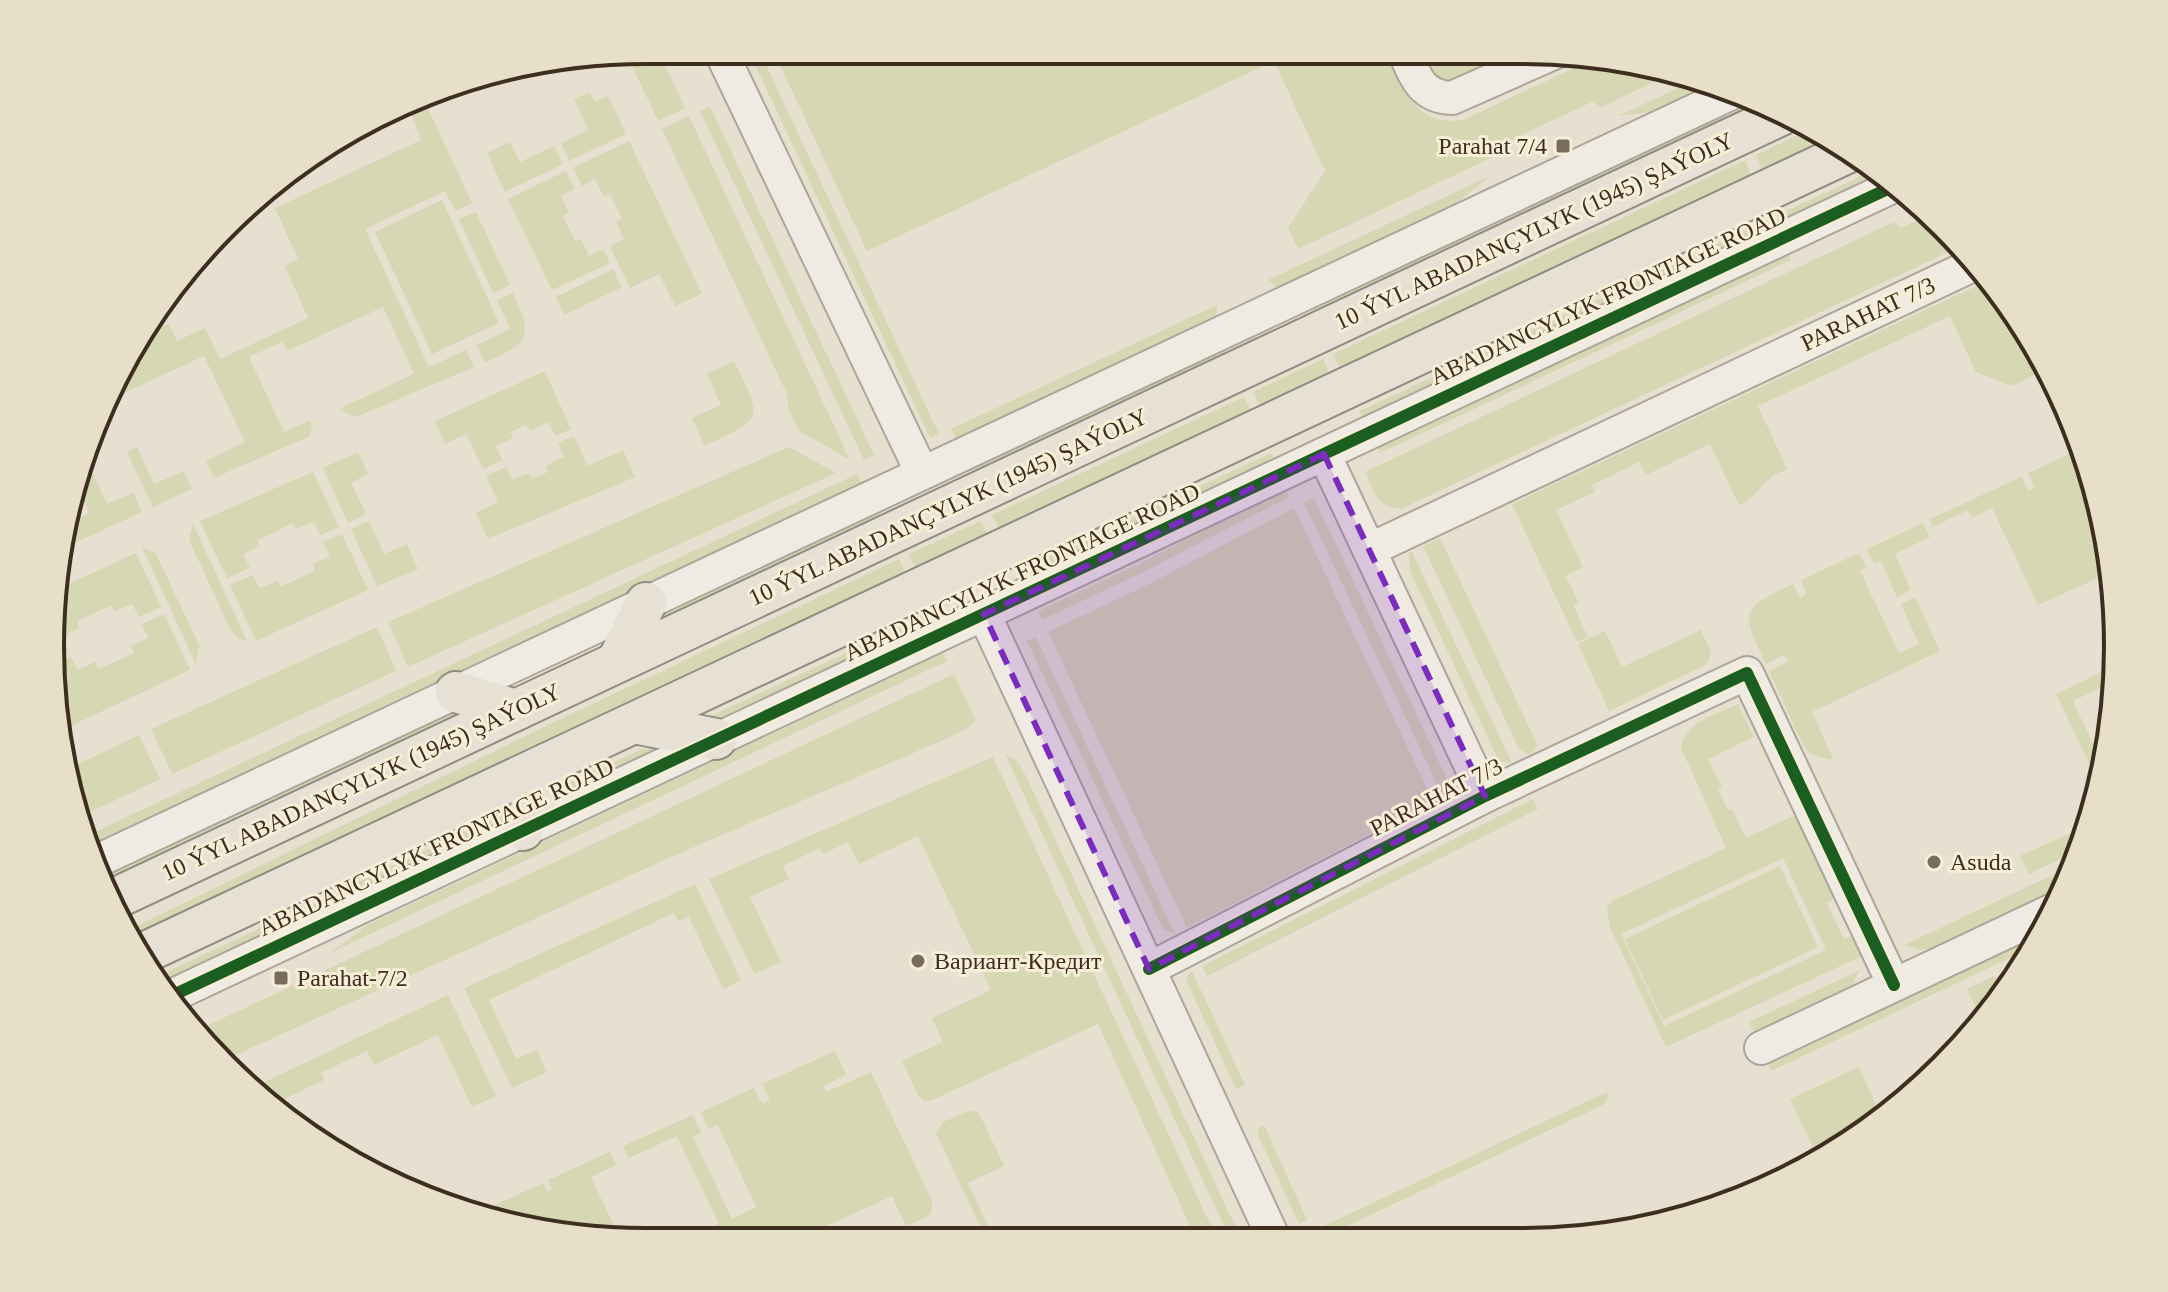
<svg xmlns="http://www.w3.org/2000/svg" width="2168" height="1292" viewBox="0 0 2168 1292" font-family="Georgia,serif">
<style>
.green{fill:#d6d7b3;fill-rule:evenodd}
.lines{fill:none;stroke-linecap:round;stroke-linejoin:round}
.minor-casing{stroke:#ada599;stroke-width:36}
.major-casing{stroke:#928b80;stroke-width:44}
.minor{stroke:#efebe3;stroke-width:32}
.major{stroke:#e6e1d4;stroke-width:40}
.cycleway-casing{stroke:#f7eed8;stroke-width:17}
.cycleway{stroke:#1b5e20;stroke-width:12}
.marked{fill:#7b2cbf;fill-opacity:0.2;stroke:#7b2cbf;stroke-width:6;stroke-dasharray:16 10;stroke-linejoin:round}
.poi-dot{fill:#786c5e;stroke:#f7eed8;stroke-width:3}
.labels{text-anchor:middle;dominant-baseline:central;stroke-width:6;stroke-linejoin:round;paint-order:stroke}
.poi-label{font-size:24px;fill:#3d2e20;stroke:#f7eed8;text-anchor:start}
.street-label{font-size:24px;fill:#3d2e20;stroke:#f7eed8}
.rim{fill:none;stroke:#3d2e20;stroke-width:4}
</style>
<rect width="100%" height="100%" fill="#e7e0d1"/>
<g class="green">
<polygon points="646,50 658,50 685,108 658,121 626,53"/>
<polygon points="748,50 759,50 939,434 930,438"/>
<path d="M 773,50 L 1386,51 C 1403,88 1414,127 1463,120 L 1595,58 L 1672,73 L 1602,107 L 1592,102 L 1513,139 L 1510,149 L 1298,249 L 1288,228 L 1325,171 L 1274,61 L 867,251 Z"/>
<path d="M 1421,51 L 1526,51 C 1510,59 1458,90 1442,83 C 1431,78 1426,62 1421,51 Z"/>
<polygon points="1698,79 1707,80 1710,87 1650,112 1618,116"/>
<polygon points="590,92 595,102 608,96 626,134 569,161 561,143 588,130 574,99"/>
<polygon points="418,101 427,106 472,203 455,211 445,191 365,229 429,367 466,350 474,367 356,417 346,413 341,408 414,374 383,307 287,351 282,342 249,357 284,432 310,420 312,425 310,436 214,478 206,461 245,442 204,356 111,399 146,334 169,324 177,341 205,328 220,359 308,318 285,266 298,259 275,208 421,140 409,108"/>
<polygon points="710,106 874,455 864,460 700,111"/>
<polygon points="1721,111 1725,120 1314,313 1310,304"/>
<polygon points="689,116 850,460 798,430 789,410 787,394 662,129"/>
<polygon points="1810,129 1833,141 1764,173 1756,155"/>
<polygon points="629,141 702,294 675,306 659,274 630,288 610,246 624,239 616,222 622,219 610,194 604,197 595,179 582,186 573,168"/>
<polygon points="510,142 520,162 554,146 563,164 505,192 487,153"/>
<polygon points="1745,160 1753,179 1342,373 1333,354"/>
<polygon points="1876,169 1885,177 1787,223 1782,213"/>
<polygon points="566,171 575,189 561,196 569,213 563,216 575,241 581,239 589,256 603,249 610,263 552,290 508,199"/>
<polygon points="1490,176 1448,210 1278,289 1268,280"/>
<polygon points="442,200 499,323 432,354 375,232"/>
<polygon points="476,212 510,285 493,293 459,219"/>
<path d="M 1930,214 L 1944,225 L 1961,246 L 1401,509 C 1375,507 1375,492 1365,472 L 1894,222 L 1901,228 Z"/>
<polygon points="1772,218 1776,228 1365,422 1360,411"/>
<polygon points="1787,250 1791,260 1380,453 1376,444"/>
<polygon points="613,269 622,287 564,315 556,297"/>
<polygon points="1989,280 2018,315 2045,370 2012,386 1976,372 1950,316 1758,406 1787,469 1772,476 1748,501 1739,505 1710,444 1646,475 1639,462 1592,485 1595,492 1556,510 1583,567 1566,576 1578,602 1573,605 1588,637 1577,642 1512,504"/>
<path d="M 513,293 C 535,338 527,343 485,363 L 477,345 L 510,329 L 497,300 Z"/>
<polygon points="1217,305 1217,314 1214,320 957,441 951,429"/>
<polygon points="1221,347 1225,355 972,474 968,465"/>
<polygon points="1323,359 1332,378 1262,411 1253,392"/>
<path d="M 734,361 C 763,421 765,417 704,446 L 692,418 L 721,405 L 707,374 Z"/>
<polygon points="545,371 571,429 555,436 548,422 530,431 526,425 511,432 513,438 496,446 502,460 483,469 466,434 445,444 435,421"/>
<polygon points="1244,397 1253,415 1001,534 992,515"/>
<polygon points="574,436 588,466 623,450 635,477 488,539 476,513 498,502 486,476 506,467 512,480 529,473 532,479 548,472 545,466 564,457 558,443"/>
<polygon points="137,447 154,484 184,471 192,489 153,507 127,452"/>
<polygon points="789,447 836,473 408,667 388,622"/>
<polygon points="2082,448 2107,530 2111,572 2038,605 1992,508 1972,518 1968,510 1933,527 1930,519 2021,477 2028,491 2035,488 2028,473"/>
<polygon points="83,452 107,504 133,493 142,512 66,547 70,522 89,513 77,485"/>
<polygon points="358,452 368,474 351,483 366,514 348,523 323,468"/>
<polygon points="1271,453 1275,464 1024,582 1019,571"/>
<polygon points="313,472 339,527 320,535 314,522 296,529 293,523 258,540 260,546 243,554 250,568 227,578 200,521"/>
<polygon points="857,474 862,485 88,849 82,838"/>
<polygon points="1285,488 1289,497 1143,572 1042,620 1038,611 1139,564"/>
<polygon points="1314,498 1448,781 1446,793 1443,797 1304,503"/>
<polygon points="875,508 880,517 651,625 662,612"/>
<polygon points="1294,508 1433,801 1187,928 1048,632 1149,584"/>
<polygon points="369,521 384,554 407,544 418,569 377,586 351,529"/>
<polygon points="981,521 990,539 918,573 909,554"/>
<polygon points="1923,523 1930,537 1895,554 1911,590 1897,597 1881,561 1874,564 1867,549"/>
<polygon points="193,524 247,641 238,638 231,631 191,544 189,538"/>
<polygon points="342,534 368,590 256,641 230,585 253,575 259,588 277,581 280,587 315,571 313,564 330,556 323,542"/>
<polygon points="1440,538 1536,742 1537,747 1529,755 1519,749 1423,546"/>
<polygon points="142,547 155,553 158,558 199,645 196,664"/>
<polygon points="1412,552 1512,763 1499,761 1410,571 1409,553"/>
<polygon points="136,553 161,607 139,617 132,604 115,611 112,605 77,621 79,628 62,636 68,650 52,658 50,646 60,588"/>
<path d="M 1859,553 L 1866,567 L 1860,571 L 1899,653 L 1919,644 L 1901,604 L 1915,597 L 1940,651 L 1812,712 L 1833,758 L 1829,760 L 1811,754 L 1804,747 L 1769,671 L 1788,662 L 1784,655 L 1766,664 C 1741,612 1739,609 1793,584 L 1800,598 L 1807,594 L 1801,580 Z"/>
<polygon points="899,559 908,578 134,936 131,929 550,724"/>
<polygon points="164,614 190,670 64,729 59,700 61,698 53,665 71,657 78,670 95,662 99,669 134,653 131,646 148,638 142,624"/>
<polygon points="926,616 931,626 728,719 704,719"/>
<polygon points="377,627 396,671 172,774 151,729"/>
<polygon points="1701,630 1711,653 1707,664 1609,711 1578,644 1605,631 1622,667"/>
<polygon points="1036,637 1175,934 1174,934 1163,929 1027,641"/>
<polygon points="943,653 947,661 330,953 367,925"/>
<polygon points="2116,665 2115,681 2073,701 2097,753 2108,748 2107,760 2091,767 2056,694"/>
<polygon points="954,674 976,721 966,729 946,739 664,860 227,1059 196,1031"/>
<path d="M 1738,704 L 1754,737 L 1708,759 L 1722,787 L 1718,789 L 1728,810 L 1732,809 L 1746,838 L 1796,815 L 1835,898 L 1827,903 L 1844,939 L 1852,935 L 1862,956 L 1666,1047 L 1610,927 L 1607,908 L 1612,901 L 1726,848 L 1681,748 C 1686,721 1715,715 1738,704 ZM 1783,858 L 1826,950 L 1664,1026 L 1621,934 Z"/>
<polygon points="449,709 470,710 105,882 100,873"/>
<polygon points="139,735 160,779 78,818 70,768"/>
<polygon points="668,745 548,805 555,792 565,785 642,749"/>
<polygon points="1005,754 1017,761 1023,770 1242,1241 1231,1241"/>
<polygon points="993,757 1218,1241 1197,1241 1098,1024 932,1100 924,1101 918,1095 902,1061 943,1042 932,1018 991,990 918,836 859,864 848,842 823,854 820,848 783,866 789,879 750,897 781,962 754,974 709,879"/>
<polygon points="1533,799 1538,809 1207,976 1202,966"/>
<polygon points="509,811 494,831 162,987 156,977"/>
<polygon points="2088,825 2080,850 2029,874 2020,856"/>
<polygon points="2076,864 2066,886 1940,946 1921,950 1904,945"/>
<polygon points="1780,866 1818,947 1663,1020 1625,939"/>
<polygon points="695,884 741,980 723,989 689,917 678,921 674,913 489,1000 516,1059 537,1050 547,1072 512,1088 464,988"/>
<polygon points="2040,936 2033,947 1771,1071 1768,1064"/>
<polygon points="1860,970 1852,985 1754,1032 1749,1022"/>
<polygon points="1192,971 1245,1085 1236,1089 1187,982 1186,978"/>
<polygon points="1994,976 2002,995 1981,1019 1967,989"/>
<polygon points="448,995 496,1096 472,1107 438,1035 374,1065 367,1051 321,1073 324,1080 284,1099 294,1122 256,1086"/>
<polygon points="835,1051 846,1075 824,1086 826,1092 871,1072 933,1203 930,1215 906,1226 892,1196 794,1241 685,1241 719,1224 677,1136 629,1158 623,1146 693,1115 701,1132 693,1137 732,1219 756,1207 718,1125 708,1129 701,1112 754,1088 762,1104 770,1100 762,1084"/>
<polygon points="1859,1067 1882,1118 1820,1162 1790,1099"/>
<polygon points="1607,1092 1608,1097 1603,1105 1328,1235 1324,1226"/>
<polygon points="972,1110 979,1113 1004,1166 968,1183 995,1241 987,1241 936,1133 943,1122"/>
<polygon points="1264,1125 1307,1220 1299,1224 1258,1135 1258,1129"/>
<polygon points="610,1152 616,1165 591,1177 621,1241 607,1241 475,1214 543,1183 548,1192 552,1190 548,1180"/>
</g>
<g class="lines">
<g class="minor-casing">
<g id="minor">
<polyline points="720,50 922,473"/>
<path d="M 1404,51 C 1415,76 1421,97 1452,98 L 1558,51"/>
<polyline points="1324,454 1485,796"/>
<polyline points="1369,550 1975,264"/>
<polyline points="984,614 1275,1241"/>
<polyline points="95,862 1734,92"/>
<polyline points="1149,969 1485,796 1747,673 1894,985"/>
<polyline points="167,998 1896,185"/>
<polyline points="1761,1048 2053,910"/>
</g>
</g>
<g class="major-casing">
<g id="major">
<polyline points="617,662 646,603"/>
<polyline points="456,692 516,710"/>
<polyline points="634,723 716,739"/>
<polyline points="523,830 547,764"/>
<polyline points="114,899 1781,115"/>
<polyline points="144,953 1853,150"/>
</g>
</g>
<use href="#minor" class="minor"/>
<use href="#major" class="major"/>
<g class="cycleway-casing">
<g id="cycleway">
<polyline points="1149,969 1485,796 1747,673 1894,985"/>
<polyline points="167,998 1896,185"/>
</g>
</g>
<use href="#cycleway" class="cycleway"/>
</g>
<path class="marked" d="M 1324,454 L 1485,796 L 1149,969 L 984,614 Z"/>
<g class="poi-dot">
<rect x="1555" y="138" width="16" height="16" rx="4"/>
<circle cx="1934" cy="862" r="8"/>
<circle cx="918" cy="961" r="8"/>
<rect x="273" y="970" width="16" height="16" rx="4"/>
</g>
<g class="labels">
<g class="poi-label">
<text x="1547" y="146" text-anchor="end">Parahat 7/4</text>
<text x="1950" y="862">Asuda</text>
<text x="934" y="961">Вариант-Кредит</text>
<text x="297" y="978">Parahat-7/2</text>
</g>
<g class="street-label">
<text transform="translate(1534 231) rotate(-25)">10 ÝYL ABADANÇYLYK (1945) ŞAÝOLY</text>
<text transform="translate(1608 296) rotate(-25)">ABADANCYLYK FRONTAGE ROAD</text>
<text transform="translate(1868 314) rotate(-25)">PARAHAT 7/3</text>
<text transform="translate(948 507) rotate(-25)">10 ÝYL ABADANÇYLYK (1945) ŞAÝOLY</text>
<text transform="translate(1022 572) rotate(-25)">ABADANCYLYK FRONTAGE ROAD</text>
<text transform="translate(361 782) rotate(-25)">10 ÝYL ABADANÇYLYK (1945) ŞAÝOLY</text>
<text transform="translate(1436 797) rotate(-27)">PARAHAT 7/3</text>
<text transform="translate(436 847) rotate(-25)">ABADANCYLYK FRONTAGE ROAD</text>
</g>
</g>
<path d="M0 0H2168V1292H0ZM646 64H1522A582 582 0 0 1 2104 646V646A582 582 0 0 1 1522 1228H646A582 582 0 0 1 64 646V646A582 582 0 0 1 646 64Z" fill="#e8dfc9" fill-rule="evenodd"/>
<path class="rim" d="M646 64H1522A582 582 0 0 1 2104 646V646A582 582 0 0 1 1522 1228H646A582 582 0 0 1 64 646V646A582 582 0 0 1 646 64Z"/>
</svg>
